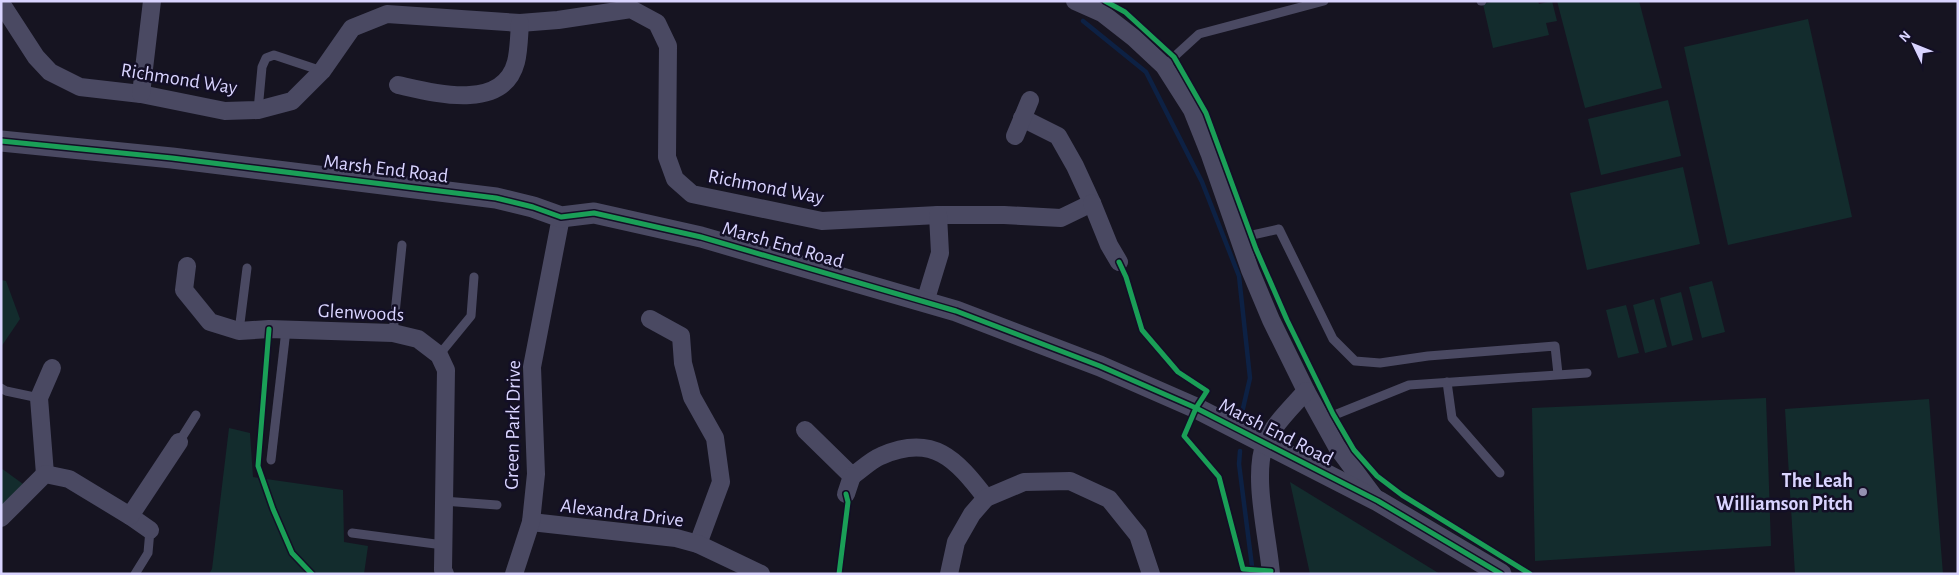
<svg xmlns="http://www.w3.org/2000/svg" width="1959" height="575" viewBox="0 0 1959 575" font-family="'Alegreya Sans',sans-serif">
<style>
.green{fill:#132c2d}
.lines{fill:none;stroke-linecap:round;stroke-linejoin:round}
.stream{stroke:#0d2144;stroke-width:4.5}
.service{stroke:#4a4962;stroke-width:9}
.minor{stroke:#4a4962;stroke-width:18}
.tertiary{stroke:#4a4962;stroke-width:21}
.cycleway-casing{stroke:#130f26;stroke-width:8}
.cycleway{stroke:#1a9f57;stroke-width:5}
.poi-dot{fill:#9591b1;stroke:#130f26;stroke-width:2}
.labels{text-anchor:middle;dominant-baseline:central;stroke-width:5;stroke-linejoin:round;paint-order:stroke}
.street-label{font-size:20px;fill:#d9d4ff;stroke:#130f26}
.poi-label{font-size:20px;font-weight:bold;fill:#d9d4ff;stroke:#130f26;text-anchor:end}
</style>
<rect width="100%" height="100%" fill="#161421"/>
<g class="green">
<polygon points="1495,1 1538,1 1539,4 1552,1 1557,21 1546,23 1549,35 1493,48 1483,4"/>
<polygon points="1557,1 1639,1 1662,88 1585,108"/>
<polygon points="1808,19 1852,217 1728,245 1684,47"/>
<polygon points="1668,100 1681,156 1601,175 1588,119"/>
<polygon points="1683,167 1700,244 1587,270 1570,193"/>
<polygon points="1,280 6,281 20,319 1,347"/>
<polygon points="1712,281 1725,332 1702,338 1689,287"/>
<polygon points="1681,292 1693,340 1672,346 1660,298"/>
<polygon points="1654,299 1667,347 1645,353 1633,305"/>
<polygon points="1626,305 1639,353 1618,358 1606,310"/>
<polygon points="1766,398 1771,546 1535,561 1532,408"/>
<polygon points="1929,399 1943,574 1795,574 1785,409"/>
<polygon points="229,428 250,433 253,477 343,490 344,542 368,546 364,574 209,574 212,569"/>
<polygon points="1,468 23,484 1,506"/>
<polygon points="1290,482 1440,574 1310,574"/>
</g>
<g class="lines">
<g class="stream">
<polyline points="1083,21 1146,72 1202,182 1239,276 1250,378 1241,417"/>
<polyline points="1240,451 1239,464 1253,574"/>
</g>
<g class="service">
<polyline points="1481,1 1482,1"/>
<polyline points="1164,66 1199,34 1324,1"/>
<polyline points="258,110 262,67 266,58 274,55 322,71"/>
<polyline points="1239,238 1279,229 1333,339 1355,361 1380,363 1428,356 1555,346 1558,374"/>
<polyline points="239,331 247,268"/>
<polyline points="393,333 402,245"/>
<polyline points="439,355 471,316 474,277"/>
<polyline points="1447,382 1452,418 1500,473"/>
<polyline points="1,388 6,391 39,398"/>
<polyline points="1322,420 1409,385 1587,373"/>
<polyline points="179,442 196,415"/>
<polyline points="271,460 286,330"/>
<polyline points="443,501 497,505"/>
<polyline points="352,533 443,545"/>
<polyline points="135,574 148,553 150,530"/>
</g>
<g class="minor">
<polyline points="1075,1 1102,13 1134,38 1164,66 1192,110 1210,155 1250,270 1271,320 1306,391 1337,447 1375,498"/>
<polyline points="1,3 36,57 50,72 80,87 141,94 225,111 258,110 292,101 322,71 352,28 387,14 520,23 558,20 631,9 657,23 668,46 667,157 675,179 692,194 822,221 938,215 1004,215 1061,218 1092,203 1075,166 1058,136 1022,118"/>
<path d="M 398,85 C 434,93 503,112 516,62 C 519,50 519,36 520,23"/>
<polyline points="141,94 152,1"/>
<polyline points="1015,136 1030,100"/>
<polyline points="1092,203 1109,245 1119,262"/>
<polyline points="187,266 184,290 210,322 239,331 269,329 393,333 418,339 439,355 446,370 443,570 445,574"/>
<polyline points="925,302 940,253 938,215"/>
<polyline points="650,319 681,336 683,363 692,397 715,438 721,482 698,544"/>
<path d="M 805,430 L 852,476 C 861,470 871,460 881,456 C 933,433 956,459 986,498"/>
<polyline points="45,474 39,398 52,368"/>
<polyline points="846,494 852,476"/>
<polyline points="130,516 150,530"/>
<polyline points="1,518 45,474 69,479 130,516 179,442"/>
<polyline points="531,522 676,538 698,544 761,574"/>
<polyline points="514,574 531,522 536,474 532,367 561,217"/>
<polyline points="949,574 956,542 972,514 986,498 1024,482 1070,481 1109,499 1138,535 1151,574"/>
<path d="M 1271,574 C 1268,537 1252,476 1265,443 C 1272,426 1293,406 1306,391"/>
</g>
<polyline class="tertiary" points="1,141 172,158 496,198 533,207 561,217 594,213 701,237 956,311 1100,366 1196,408 1378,501 1501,574"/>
<g class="cycleway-casing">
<g id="cycleway">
<polyline points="1105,1 1125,12 1174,57 1206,113 1256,249 1287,320 1333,414 1354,450 1377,476 1402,495 1530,574"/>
<polyline points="1,141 172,158 496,198 533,207 561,217 594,213 701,237 956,311 1100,366 1196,408 1378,501 1501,574"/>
<polyline points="1119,262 1126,277 1142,330 1178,372 1207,391 1196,408 1184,436 1219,477 1243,569 1271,571"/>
<polyline points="269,329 258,466 273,509 292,553 312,574"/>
<polyline points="839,574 848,502 846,494"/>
</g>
</g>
<use href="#cycleway" class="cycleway"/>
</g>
<circle class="poi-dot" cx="1863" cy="492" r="5"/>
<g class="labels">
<g class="street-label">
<text transform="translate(179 79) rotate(9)">Richmond Way</text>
<text transform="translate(386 169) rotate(7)">Marsh End Road</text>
<text transform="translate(766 187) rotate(11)">Richmond Way</text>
<text transform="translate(783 245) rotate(16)">Marsh End Road</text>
<text transform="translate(361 313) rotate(3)">Glenwoods</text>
<text transform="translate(513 425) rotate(-89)">Green Park Drive</text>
<text transform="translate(1276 432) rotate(27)">Marsh End Road</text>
<text transform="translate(622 513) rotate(7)">Alexandra Drive</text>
</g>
<g class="poi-label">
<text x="1853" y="481">The Leah<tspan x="1853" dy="23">Williamson Pitch</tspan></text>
</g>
</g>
<rect width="1959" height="575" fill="none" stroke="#d9d4ff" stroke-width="5"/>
<g transform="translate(1914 45) rotate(313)" stroke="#130f26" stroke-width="4" paint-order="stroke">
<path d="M0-4L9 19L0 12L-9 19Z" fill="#d9d4ff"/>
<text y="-8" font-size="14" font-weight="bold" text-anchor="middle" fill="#d9d4ff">N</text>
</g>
</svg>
